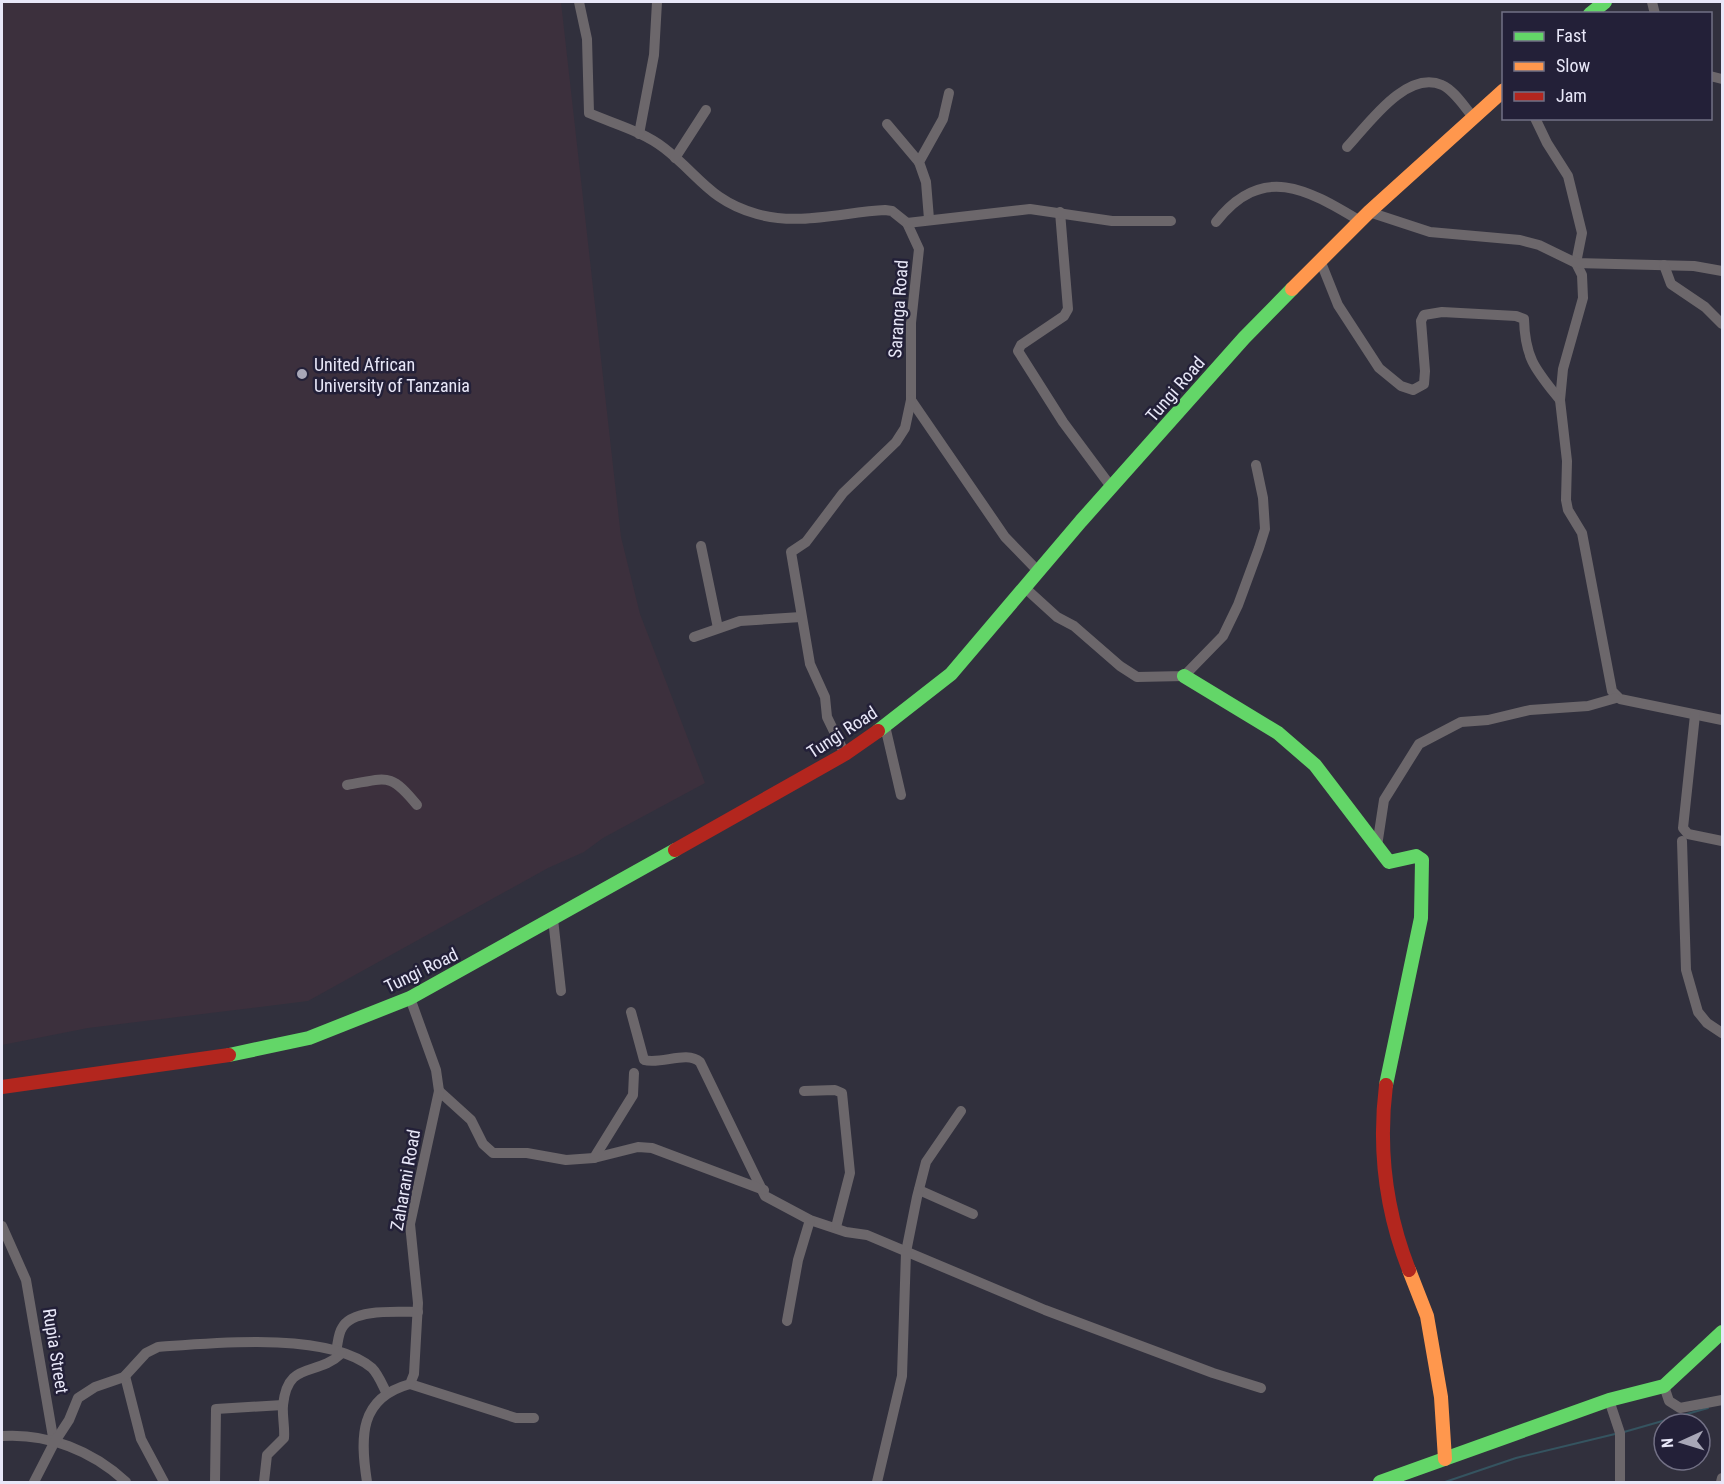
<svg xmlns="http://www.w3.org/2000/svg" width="1724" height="1484" viewBox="0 0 1724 1484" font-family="'Roboto Condensed',sans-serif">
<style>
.education{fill:#3c303d}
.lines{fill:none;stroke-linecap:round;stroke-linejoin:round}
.stream{stroke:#355460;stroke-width:2}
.street{stroke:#6c676b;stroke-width:10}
.fast{stroke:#63d668;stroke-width:14}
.slow{stroke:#ff974d;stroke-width:14}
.jam{stroke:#b3261e;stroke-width:14}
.poi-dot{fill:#a8a7b7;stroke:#232038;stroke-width:2}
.labels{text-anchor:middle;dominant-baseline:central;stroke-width:5;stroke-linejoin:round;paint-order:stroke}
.street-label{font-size:18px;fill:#e8e7f8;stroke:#232038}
.poi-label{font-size:18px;fill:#e8e7f8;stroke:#232038;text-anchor:start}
</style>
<rect width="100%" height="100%" fill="#31303d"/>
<polygon class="education" points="2,2 561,2 621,537 640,614 705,783 603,838 584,852 548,868 308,1001 88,1028 2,1045"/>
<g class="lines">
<g class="stream">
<polyline points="1624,1432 1708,1408"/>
<polyline points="1445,1482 1516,1458 1615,1434"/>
</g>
<g class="street">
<path d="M 579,2 L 587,39 L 589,113 C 614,124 642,131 664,148 C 699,175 710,201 757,214 C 799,226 844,212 885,210 L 892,211 L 907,223 L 919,249 L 911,323 L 911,400 L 1005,537 L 1038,571"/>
<polyline points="1652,2 1655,14"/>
<polyline points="1710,76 1722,79"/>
<polyline points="1535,118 1547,143 1568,176 1582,233 1576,263 1582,275 1583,298 1563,369 1560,400 1567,461 1566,500 1568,510 1582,533 1612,691 1620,699 1722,720"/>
<polyline points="887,124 919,162"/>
<polyline points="639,134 654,55 657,2"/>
<path d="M 1347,147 C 1367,126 1406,69 1442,85 C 1454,90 1465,108 1474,118"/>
<polyline points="675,158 706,110"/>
<polyline points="1060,212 1068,309 1064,316 1021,345 1018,351 1063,422 1112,488"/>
<polyline points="1369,212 1430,232 1520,240 1539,245 1576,263 1694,266 1722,271"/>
<polyline points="929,219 926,182 919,162 943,119 949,93"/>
<path d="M 1216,222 C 1262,163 1307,189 1360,221"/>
<polyline points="907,223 1030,209 1112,221 1171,221"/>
<path d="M 1320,260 L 1338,305 L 1379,368 L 1401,386 L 1413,390 L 1424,384 L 1425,371 L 1421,321 L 1424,315 L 1442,312 L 1516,316 L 1524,319 C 1525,359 1536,370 1560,400"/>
<polyline points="1664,265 1671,284 1705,307 1722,324"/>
<polyline points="701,546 718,628"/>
<polyline points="1024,587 1057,617 1074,626 1120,666 1137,677 1184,676 1223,636 1238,605 1259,548 1265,529 1263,498 1256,465"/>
<polyline points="694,637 740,621 801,617"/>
<polyline points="1695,715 1683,828 1688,834 1722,841"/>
<polyline points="885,726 901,795"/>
<polyline points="845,754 827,717 825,697 810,664 791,552 806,542 843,493 896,442 905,428 911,400"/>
<path d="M 347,785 C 388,778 390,772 417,805"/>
<polyline points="1682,841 1686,970 1698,1012 1707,1023 1722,1033"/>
<polyline points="1377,846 1384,800 1419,744 1461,722 1488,720 1530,710 1588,706 1616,698"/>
<polyline points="553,919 561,991"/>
<path d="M 631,1012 L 644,1060 C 661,1065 687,1050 700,1062 L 765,1196 L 810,1220 L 846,1232 L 867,1235 L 1045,1310 L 1213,1373 L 1261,1388"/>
<polyline points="439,1091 471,1120 483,1144 493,1153 527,1153 566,1160 594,1158 638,1147 652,1148 764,1190"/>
<polyline points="804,1091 835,1090 842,1093 850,1173 836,1227"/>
<polyline points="594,1158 633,1095 634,1073"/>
<polyline points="919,1190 973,1214"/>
<polyline points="2,1226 26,1280 54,1443 34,1482"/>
<polyline points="787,1321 798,1260 810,1220"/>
<path d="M 336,1351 C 338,1344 338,1334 342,1328 C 352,1308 399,1312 418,1312"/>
<polyline points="125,1376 141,1439 164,1482"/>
<polyline points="410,1384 516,1418 534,1418"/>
<polyline points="1664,1386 1669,1401 1680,1408 1722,1400"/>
<polyline points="1609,1400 1620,1433 1620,1482"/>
<path d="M 2,1436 C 48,1433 93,1451 126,1482"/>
<path d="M 54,1443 L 69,1420 L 78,1398 L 95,1387 L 124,1377 L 146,1353 L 158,1347 C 212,1343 329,1331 372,1368 C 378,1374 382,1384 386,1392"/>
<polyline points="215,1482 216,1409 283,1405"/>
<path d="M 264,1482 L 267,1455 L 284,1438 C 285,1427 282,1416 283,1405 C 288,1359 316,1378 342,1353"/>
<path d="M 367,1482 C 360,1437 359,1398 410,1384 L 414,1374 L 418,1303 L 410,1224 L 439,1091 L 436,1070 L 410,998"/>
<polyline points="877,1482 902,1376 906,1252 917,1197 926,1162 961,1111"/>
<polyline points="1721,1482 1722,1478"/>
</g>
<g class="fast">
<polyline points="1590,14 1605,2"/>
<polyline points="1184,676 1278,733 1315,765 1389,862 1416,856 1422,860 1421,918 1386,1085"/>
<polyline points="878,731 951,674 1081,521 1244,338 1292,289"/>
<polyline points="229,1055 309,1038 410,998 675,850"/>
<polyline points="1380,1482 1609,1400 1664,1386 1722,1332"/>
</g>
<g class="slow">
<polyline points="1292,289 1369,212 1504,90"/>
<polyline points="1409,1270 1427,1316 1441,1397 1445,1459"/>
</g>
<g class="jam">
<polyline points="675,850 845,754 878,731"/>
<path d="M 1386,1085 C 1378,1149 1385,1209 1409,1270"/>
<polyline points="2,1087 229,1055"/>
</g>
</g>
<circle class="poi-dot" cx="302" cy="374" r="6"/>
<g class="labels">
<g class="street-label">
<text transform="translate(898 309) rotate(-86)">Saranga Road</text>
<text transform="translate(1175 389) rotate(-49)">Tungi Road</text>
<text transform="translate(842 732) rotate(-33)">Tungi Road</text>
<text transform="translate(421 970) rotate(-26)">Tungi Road</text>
<text transform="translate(405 1180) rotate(-80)">Zaharani Road</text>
<text transform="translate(56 1351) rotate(81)">Rupia Street</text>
</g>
<g class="poi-label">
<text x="314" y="364">United African<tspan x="314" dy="21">University of Tanzania</tspan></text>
</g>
</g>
<rect width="1724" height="1484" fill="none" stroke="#e8e7f8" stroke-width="6"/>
<rect x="1502" y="12" width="210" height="108" fill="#232038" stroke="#727085" stroke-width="1.5"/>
<rect x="1514" y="32" width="30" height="9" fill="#63d668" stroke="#727085" stroke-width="1.5"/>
<text x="1556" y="42" font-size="18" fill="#e8e7f8">Fast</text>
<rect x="1514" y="62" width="30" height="9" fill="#ff974d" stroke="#727085" stroke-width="1.5"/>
<text x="1556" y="72" font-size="18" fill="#e8e7f8">Slow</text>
<rect x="1514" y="92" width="30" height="9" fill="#b3261e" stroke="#727085" stroke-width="1.5"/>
<text x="1556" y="102" font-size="18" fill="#e8e7f8">Jam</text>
<g transform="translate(1682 1442) rotate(266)"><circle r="28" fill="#232038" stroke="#727085" stroke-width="1.5"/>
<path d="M0-4.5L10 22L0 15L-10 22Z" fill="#a8a7b7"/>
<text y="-9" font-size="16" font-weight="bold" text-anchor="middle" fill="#e8e7f8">N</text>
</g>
</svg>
